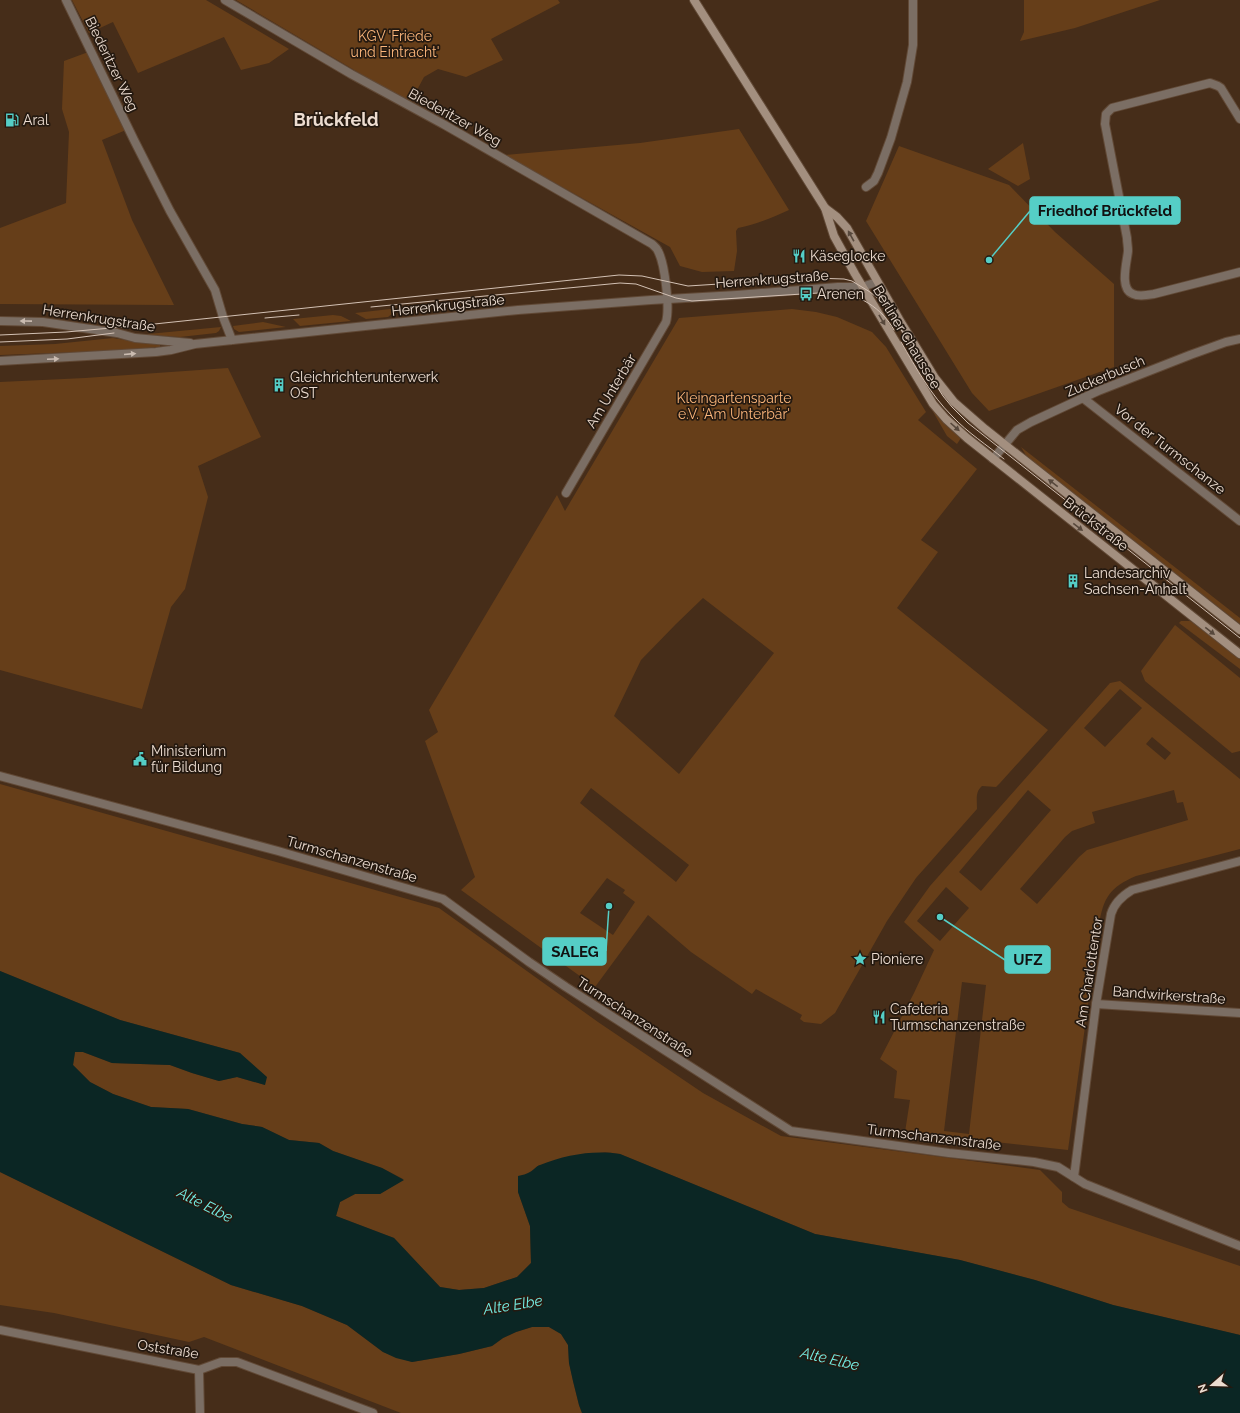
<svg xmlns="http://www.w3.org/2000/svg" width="1240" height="1413" viewBox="0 0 1240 1413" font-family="Raleway,sans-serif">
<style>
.green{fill:#663e19;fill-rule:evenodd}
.water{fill:#0b2624}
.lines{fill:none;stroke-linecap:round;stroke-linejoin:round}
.minor-casing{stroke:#614936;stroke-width:10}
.tertiary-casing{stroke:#614936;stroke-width:10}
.secondary-casing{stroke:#614936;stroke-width:10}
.minor{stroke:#7b6e64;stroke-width:8}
.tertiary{stroke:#7b6e64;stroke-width:8}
.secondary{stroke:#a38f7f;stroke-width:8}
.tram{stroke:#d3c1b4;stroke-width:1}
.oneway{fill:#57483c}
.oneway2{fill:#cabbb0}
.labels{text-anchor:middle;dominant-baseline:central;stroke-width:3.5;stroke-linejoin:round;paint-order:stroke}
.park-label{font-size:14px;fill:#fcb67b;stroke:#241910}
.street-label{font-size:14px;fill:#ecdcd0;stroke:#241910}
.poi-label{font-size:14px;fill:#ecdcd0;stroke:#241910;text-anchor:start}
.water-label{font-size:15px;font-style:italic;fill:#74efe6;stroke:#241910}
.district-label{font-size:18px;font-weight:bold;fill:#ecdcd0;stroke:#241910}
.leader{fill:none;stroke:#55cec6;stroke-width:1.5}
.callout-dot{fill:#55cec6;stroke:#241910;stroke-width:1.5}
.callout{fill:#55cec6;stroke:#55cec6;stroke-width:1.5}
.callout-label{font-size:15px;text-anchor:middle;font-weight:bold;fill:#111}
</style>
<rect width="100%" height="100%" fill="#462d19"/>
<g class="green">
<polygon points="72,0 206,0 289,49 269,63 241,70 224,37 138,73 113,22 89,33"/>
<polygon points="236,0 558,0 560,3 491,39 503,60 466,77 438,69 424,77 410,103"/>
<polygon points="1024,0 1160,0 1075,28 1020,41 1024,32"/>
<polygon points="91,51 126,130 102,140 132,220 174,305 0,304 0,228 66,203 69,132 62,109 64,61"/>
<path d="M 739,129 L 789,210 C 772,218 756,224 738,228 L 736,231 L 737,251 L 734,271 L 702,272 L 680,266 L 670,247 L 505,155 L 640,143 Z"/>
<polygon points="1023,143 1030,179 1018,186 988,169"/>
<polygon points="899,146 1009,185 1055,232 1114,284 1114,367 989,411 972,393 866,221"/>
<polygon points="399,308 388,317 366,319 355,313"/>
<path d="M 792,309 L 816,312 L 837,317 L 872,332 L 886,347 L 926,412 L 918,420 L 977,469 L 921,540 L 938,552 L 897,608 L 1048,730 L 1000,783 L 996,787 L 982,786 C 975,792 977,800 977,809 L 916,878 L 887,921 L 835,1013 L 821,1024 L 804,1022 L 800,1019 L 802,1015 L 756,989 L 752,994 L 691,952 L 648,915 L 595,987 L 461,890 L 475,877 L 425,741 L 438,732 L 429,710 L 557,495 L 565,511 L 679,318 ZM 703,598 L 774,653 L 679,774 L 614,716 L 641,660 L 676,624 ZM 591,788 L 689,865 L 676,882 L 580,803 ZM 607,878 L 625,890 L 623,893 L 635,902 L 613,935 L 580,913 Z"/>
<polygon points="333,315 341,316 351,321 300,326 293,319"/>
<polygon points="263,322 286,327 239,332 234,329 233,326"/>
<polygon points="221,327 219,331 216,333 180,337 148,335 148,334"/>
<polygon points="113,338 137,342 160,344 160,347 105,351 0,355 0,346 55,344"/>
<polygon points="228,368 261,437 198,466 208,497 185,589 171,607 142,709 0,670 0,382 85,378"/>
<polygon points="932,410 933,410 951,430 961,438 957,444 947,436"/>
<polygon points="1021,447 1240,618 1240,624 1027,457"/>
<polygon points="1181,621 1190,621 1196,624 1240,659 1240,669 1179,623"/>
<polygon points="1175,625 1240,678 1240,751 1232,753 1145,681 1141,671"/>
<path d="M 1120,681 L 1240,779 L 1240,849 L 1136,876 C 1110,887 1103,898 1099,925 L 1068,1150 L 905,1132 L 910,1100 L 894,1098 L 897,1071 L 880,1059 L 914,993 L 934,950 L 904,922 L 930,886 L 1110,683 ZM 1120,689 L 1142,708 L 1105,747 L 1084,728 ZM 1152,737 L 1171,753 L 1165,760 L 1146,744 ZM 1028,790 L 1051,810 L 981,891 L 959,872 ZM 1174,790 L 1177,803 L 1183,802 L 1188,820 L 1087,850 L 1079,857 L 1037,904 L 1020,889 L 1065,837 L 1072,831 L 1095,823 L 1092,812 ZM 946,887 L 969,908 L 940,941 L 917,921 ZM 962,982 L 986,985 L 969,1134 L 944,1131 Z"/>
<polygon points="0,784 439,908 598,1022 703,1093 781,1136 1040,1170 1062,1192 1062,1202 1069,1208 1240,1266 1240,1335 1113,1305 1035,1280 960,1260 815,1234 620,1154 605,1152 538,1166 529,1173 518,1192 530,1226 531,1263 517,1277 484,1288 459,1290 440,1287 394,1238 336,1216 340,1202 355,1194 380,1194 403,1179 382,1168 333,1151 319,1143 289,1140 262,1127 242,1124 188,1109 151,1107 113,1094 90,1082 73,1065 75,1052 83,1052 112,1063 170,1065 192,1073 219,1081 237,1077 265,1085 240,1053 120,1020 0,971"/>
<polygon points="0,1172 231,1285 302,1306 347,1325 383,1352 412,1362 459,1354 492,1346 503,1338 516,1332 532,1327 549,1327 561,1334 568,1345 569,1363 573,1381 579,1405 582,1413 401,1413 204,1337 189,1342 54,1313 0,1305"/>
</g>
<path class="water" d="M 0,971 L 120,1020 L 240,1053 L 267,1077 L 265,1085 L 237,1077 L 219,1081 L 192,1073 L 170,1065 L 112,1063 L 83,1052 L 75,1052 L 73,1065 L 90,1082 L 113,1094 L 151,1107 L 188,1109 L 242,1124 L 262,1127 L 289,1140 L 319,1143 L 333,1151 L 382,1168 L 404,1180 L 380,1194 L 355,1194 L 340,1202 L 336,1216 L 394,1238 L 440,1287 L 459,1290 L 484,1288 L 517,1277 L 531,1263 L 530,1226 L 518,1192 L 518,1176 C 522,1175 527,1174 530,1172 C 534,1170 536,1166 540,1165 C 566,1155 592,1150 620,1154 L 815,1234 L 960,1260 L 1035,1280 L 1113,1305 L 1240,1335 L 1240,1413 L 582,1413 L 579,1405 L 573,1381 L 569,1363 L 568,1345 L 561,1334 L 549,1327 L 532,1327 L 516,1332 L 503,1338 L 492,1346 L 459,1354 L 412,1362 L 396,1358 L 383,1352 L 347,1325 L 302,1306 L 231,1285 L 0,1172 Z"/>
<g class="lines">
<g class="minor-casing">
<g id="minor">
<polyline points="66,0 134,140 170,211 215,290 223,317 232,340"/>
<path d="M 225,0 L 351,74 L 443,124 L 652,244 C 654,246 657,248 658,251 C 665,264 670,308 666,322 L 566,493"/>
<path d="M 1240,119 L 1221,88 L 1218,86 L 1210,83 L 1112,108 L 1106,114 L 1105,124 L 1127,238 C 1127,242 1128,246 1128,251 C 1127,262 1119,289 1133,294 C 1139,297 1148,295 1154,294 L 1240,272"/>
<polyline points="866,187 874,181 878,173 891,138 907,82 913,45 913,0"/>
<polyline points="1083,398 1240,521"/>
<polyline points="993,459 1017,430 1031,422 1098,391 1190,355 1226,342 1240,339"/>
<polyline points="0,776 278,851 443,899 529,962 566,987 791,1131 949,1153 1034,1162 1058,1167 1085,1184 1240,1246"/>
<polyline points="1096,1004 1240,1013"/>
<path d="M 1074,1177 L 1096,1004 L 1111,914 C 1114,904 1122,896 1132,890 L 1240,861"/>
<polyline points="0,1330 199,1370 221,1362 237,1362 373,1413"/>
<polyline points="199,1370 200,1413"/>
</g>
</g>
<g class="tertiary-casing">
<g id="tertiary">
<polyline points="0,321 43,322 117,333 135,338 190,343"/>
<polyline points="0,361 156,352 171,350 195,344 518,310 651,300 737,295 838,287 862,287 877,282"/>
</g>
</g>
<g class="secondary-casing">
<g id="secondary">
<polyline points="694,0 825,208 834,236 855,274 933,404 946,419 967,438 1240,654"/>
<polyline points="825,208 837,217 847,228 899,319 935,378 954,402 985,429 1240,630"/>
</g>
</g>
<use href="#minor" class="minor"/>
<use href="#tertiary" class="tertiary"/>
<use href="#secondary" class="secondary"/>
<g class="tram">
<path d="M 371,307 L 620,283 L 636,284 L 676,298 L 692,301 L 834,292 C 859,294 882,308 894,330"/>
<polyline points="265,318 299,315"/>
<polyline points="0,335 66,332 145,325 619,275 642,276 688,286 813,278 844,279 852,281 870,292 880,300 888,309 943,396 952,407 968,423 1240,638"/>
<polyline points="0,342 67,339 114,333"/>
<path d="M 901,342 C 916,368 931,395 952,416 C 968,433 987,445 1004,459"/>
</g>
</g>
<defs><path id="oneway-solid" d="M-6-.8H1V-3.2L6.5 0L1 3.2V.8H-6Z"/></defs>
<g class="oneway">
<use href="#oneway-solid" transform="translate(851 236) rotate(-119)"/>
<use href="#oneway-solid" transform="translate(882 320) rotate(59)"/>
<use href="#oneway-solid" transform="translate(955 427) rotate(42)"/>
<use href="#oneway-solid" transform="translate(1053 483) rotate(-142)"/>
<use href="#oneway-solid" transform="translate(1078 527) rotate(38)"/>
<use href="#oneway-solid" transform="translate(1210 631) rotate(38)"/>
</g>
<g class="oneway2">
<use href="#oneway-solid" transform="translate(26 321) rotate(-179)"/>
<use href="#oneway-solid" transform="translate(130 354) rotate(-5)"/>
<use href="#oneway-solid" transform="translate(53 359) rotate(-3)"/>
</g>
<defs>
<g id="fuel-bare" transform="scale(1.08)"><path d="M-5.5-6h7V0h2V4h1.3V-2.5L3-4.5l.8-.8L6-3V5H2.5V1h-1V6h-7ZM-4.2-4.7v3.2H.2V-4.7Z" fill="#55cec6" stroke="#241910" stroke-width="2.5" paint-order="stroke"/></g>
<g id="restaurant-bare" transform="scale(1.08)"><path d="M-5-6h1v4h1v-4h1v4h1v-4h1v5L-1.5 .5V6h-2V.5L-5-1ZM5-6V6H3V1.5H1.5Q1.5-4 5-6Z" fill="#55cec6" stroke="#241910" stroke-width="2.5" paint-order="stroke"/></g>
<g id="bus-bare" transform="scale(1.08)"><path d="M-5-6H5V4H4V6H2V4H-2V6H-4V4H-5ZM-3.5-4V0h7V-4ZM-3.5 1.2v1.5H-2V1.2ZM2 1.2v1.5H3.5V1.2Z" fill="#55cec6" stroke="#241910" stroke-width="2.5" paint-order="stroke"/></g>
<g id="building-bare" transform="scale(1.08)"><path d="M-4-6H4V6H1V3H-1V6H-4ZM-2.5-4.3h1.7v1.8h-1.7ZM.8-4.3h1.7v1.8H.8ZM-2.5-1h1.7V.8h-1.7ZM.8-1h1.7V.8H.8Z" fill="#55cec6" stroke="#241910" stroke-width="2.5" paint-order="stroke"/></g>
<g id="civic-bare" transform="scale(1.08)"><path d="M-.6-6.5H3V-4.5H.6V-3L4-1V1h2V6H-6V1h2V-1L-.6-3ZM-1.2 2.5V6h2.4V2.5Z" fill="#55cec6" stroke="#241910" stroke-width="2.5" paint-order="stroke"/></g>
<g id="sight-bare" transform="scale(1.08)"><path d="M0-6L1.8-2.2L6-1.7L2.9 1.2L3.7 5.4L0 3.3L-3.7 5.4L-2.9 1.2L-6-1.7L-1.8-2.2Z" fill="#55cec6" stroke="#241910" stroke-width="2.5" paint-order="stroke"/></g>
</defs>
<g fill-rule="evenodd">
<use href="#fuel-bare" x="12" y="120"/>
<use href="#restaurant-bare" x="799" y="256"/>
<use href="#bus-bare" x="806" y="294"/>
<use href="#building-bare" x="279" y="385"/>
<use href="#building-bare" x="1073" y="581"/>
<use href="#civic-bare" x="140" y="759"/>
<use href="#sight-bare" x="860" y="959"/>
<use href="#restaurant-bare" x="879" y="1017"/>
</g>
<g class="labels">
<g class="park-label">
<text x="395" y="36">KGV 'Friede<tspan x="395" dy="16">und Eintracht'</tspan></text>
<text x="734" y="398">Kleingartensparte<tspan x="734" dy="16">e.V. 'Am Unterbär'</tspan></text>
</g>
<g class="street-label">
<text transform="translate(112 64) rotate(64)">Biederitzer Weg</text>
<text transform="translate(455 117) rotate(29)">Biederitzer Weg</text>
<text transform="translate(772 279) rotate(-4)">Herrenkrugstraße</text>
<text transform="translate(448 305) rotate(-6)">Herrenkrugstraße</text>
<text transform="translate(99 318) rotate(9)">Herrenkrugstraße</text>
<text transform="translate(907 337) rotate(59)">Berliner Chaussee</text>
<text transform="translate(1105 376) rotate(-23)">Zuckerbusch</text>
<text transform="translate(611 391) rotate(-59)">Am Unterbär</text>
<text transform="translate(1170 449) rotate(38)">Vor der Turmschanze</text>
<text transform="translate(1096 524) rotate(38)">Brückstraße</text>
<text transform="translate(352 859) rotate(16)">Turmschanzenstraße</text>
<text transform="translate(1089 972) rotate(-81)">Am Charlottentor</text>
<text transform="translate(1169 995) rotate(4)">Bandwirkerstraße</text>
<text transform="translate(635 1017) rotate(33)">Turmschanzenstraße</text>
<text transform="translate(934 1137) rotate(7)">Turmschanzenstraße</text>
<text transform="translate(168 1349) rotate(9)">Oststraße</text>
</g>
<g class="poi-label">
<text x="23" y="120">Aral</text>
<text x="810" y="256">Käseglocke</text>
<text x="817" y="294">Arenen</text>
<text x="290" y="377">Gleichrichterunterwerk<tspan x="290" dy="16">OST</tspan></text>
<text x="1084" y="573">Landesarchiv<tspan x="1084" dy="16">Sachsen-Anhalt</tspan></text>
<text x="151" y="751">Ministerium<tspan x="151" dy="16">für Bildung</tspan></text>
<text x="871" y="959">Pioniere</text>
<text x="890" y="1009">Cafeteria<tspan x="890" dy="16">Turmschanzenstraße</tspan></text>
</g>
<g class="water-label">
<text transform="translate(205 1205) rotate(27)">Alte Elbe</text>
<text transform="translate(513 1305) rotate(-9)">Alte Elbe</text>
<text transform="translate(830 1359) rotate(13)">Alte Elbe</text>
</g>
<g class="district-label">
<text x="336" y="119">Brückfeld</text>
</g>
</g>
<path class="leader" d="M989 260L1030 211M609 906L606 951M940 917L1005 960"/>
<g class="callout-dot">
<circle cx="989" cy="260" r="4"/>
<circle cx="609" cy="906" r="4"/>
<circle cx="940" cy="917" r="4"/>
</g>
<g class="callout">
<rect x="1030" y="197" width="150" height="27" rx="4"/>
<rect x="543" y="938" width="63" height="27" rx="4"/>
<rect x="1005" y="946" width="45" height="27" rx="4"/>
</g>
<g class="callout-label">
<text x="1105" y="216">Friedhof Brückfeld</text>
<text x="575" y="957">SALEG</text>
<text x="1028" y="965">UFZ</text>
</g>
<g transform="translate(1212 1385) rotate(250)" stroke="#241910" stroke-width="3" paint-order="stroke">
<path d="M0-3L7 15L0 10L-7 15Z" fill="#ecdcd0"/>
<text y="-6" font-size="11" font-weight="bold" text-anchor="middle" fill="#ecdcd0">N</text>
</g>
</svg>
